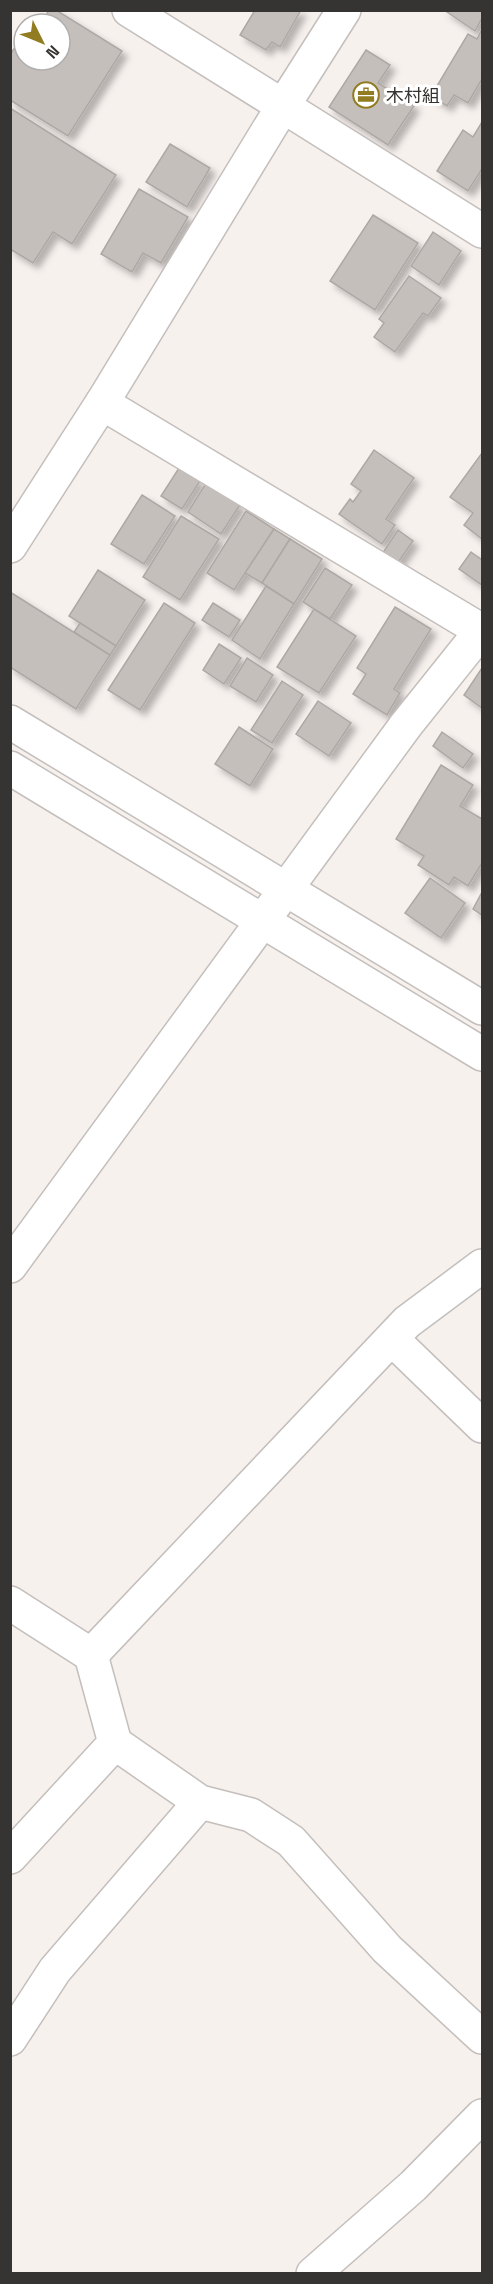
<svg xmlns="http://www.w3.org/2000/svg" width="493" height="2284" viewBox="0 0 493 2284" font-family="'Space Grotesk','Noto Sans JP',sans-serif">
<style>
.building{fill:#c5bfbc;stroke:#aea8a5;stroke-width:1.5;filter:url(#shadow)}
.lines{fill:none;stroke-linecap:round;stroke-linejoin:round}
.minor-casing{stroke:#c4bfbc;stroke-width:36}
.tertiary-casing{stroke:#c4bfbc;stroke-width:36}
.minor{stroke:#fff;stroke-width:33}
.tertiary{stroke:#fff;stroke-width:33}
.labels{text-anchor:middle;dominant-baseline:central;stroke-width:6;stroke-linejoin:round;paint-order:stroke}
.poi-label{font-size:18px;fill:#363433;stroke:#fff;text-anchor:start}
</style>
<defs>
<filter id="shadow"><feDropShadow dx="5.5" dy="5.5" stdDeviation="3" flood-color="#0004"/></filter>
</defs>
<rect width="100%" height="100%" fill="#f7f1ee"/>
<g class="building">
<polygon points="49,10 56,10 122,51 68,136 10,100 10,55 24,33 24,60 60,60 60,24 41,24"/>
<polygon points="255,10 301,10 280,47 272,42 266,50 240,35"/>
<polygon points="444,10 482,10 482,18 475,31"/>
<polygon points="482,29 482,79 468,103 454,95 447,106 431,96 468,34 477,39"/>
<polygon points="366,50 390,65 378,83 414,106 388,145 329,107"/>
<polygon points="10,108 116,175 72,244 53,232 33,263 10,249"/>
<polygon points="482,122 482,169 468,191 437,171 463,130 473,137"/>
<polygon points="170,144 210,168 187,207 146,182"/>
<polygon points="139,189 188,217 161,263 143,253 132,272 101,254"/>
<polygon points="373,215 418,243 375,310 330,281"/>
<polygon points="433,232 461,251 439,285 411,266"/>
<polygon points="409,276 441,298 428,316 423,313 395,352 374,337 384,323 379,319"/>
<polygon points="374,450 414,478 386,519 395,525 382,544 339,514 350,499 353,502 361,491 351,484"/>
<polygon points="482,453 482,539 464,525 473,513 450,497"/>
<polygon points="179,468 200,481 182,509 161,496"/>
<polygon points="206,483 240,505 221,534 188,512"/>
<polygon points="142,495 175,516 144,564 111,544"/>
<polygon points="246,511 274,529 234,590 207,573"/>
<polygon points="181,516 219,539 180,600 143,577"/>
<polygon points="274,529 290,539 262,583 245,573"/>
<polygon points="398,530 413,541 397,564 382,554"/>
<polygon points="290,539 322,559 294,604 262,583"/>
<polygon points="471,552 482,560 482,585 459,569"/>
<polygon points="325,568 352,585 330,619 303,602"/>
<polygon points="98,570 145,600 116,646 69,616"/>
<polygon points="266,586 294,604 260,659 232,640"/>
<polygon points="10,592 110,655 76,709 10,667"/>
<polygon points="164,603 195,623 140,710 108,690"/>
<polygon points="213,603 240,620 229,637 202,620"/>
<polygon points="395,607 431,629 394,689 400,693 387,715 353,694 366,674 357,668"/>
<polygon points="314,609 356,636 319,693 277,667"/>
<polygon points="80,623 116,646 110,655 74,632"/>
<polygon points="219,644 241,658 224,684 203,670"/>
<polygon points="247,658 273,675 256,702 230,686"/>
<polygon points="482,668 482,708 464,695"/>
<polygon points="282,681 303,695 272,743 251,730"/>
<polygon points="318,701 351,723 329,756 296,734"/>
<polygon points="239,727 273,749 250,786 215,764"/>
<polygon points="442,732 473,754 463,768 433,746"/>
<polygon points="441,765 473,785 460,806 482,819 482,863 468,886 454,877 449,885 418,865 424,856 396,839"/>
<polygon points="430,878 465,903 441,938 405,913"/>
<polygon points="482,892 482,915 473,909"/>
</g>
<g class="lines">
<g class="minor-casing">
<g id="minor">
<polyline points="102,403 482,631"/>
<polyline points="10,546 102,403 283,106 482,231"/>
<polyline points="10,1266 406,725 482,630"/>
<polyline points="392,1339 482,1426"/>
<polyline points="10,1603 91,1655 115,1743 200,1802 251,1815 291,1841 387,1949 482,2037"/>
<polyline points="91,1655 407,1322 482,1266"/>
<polyline points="10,1857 115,1743"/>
<polyline points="10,2039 55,1970 200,1802"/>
<polyline points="313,2274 413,2186 482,2116"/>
</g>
</g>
<g class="tertiary-casing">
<g id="tertiary">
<polyline points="129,10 283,106 344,10"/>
<polyline points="10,722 482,1008"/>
<polyline points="10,768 482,1054"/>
</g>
</g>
<use href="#minor" class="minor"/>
<use href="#tertiary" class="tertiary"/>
</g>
<defs>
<g id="office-ring" transform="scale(1.35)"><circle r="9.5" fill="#fff" stroke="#917c22" stroke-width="1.5"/><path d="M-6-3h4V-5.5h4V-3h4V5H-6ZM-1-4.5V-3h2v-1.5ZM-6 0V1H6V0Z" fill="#917c22"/></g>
</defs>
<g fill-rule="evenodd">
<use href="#office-ring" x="366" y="95"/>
</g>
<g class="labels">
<g class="poi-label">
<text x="386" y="95">木村組</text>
</g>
</g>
<rect width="493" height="2284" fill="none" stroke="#363433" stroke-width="24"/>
<g transform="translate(42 42) rotate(133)"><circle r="28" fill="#ffffff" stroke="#afaead" stroke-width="1.5"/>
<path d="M0-4.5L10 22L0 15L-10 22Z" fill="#917c22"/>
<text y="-9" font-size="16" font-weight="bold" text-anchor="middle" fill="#363433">N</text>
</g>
</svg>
